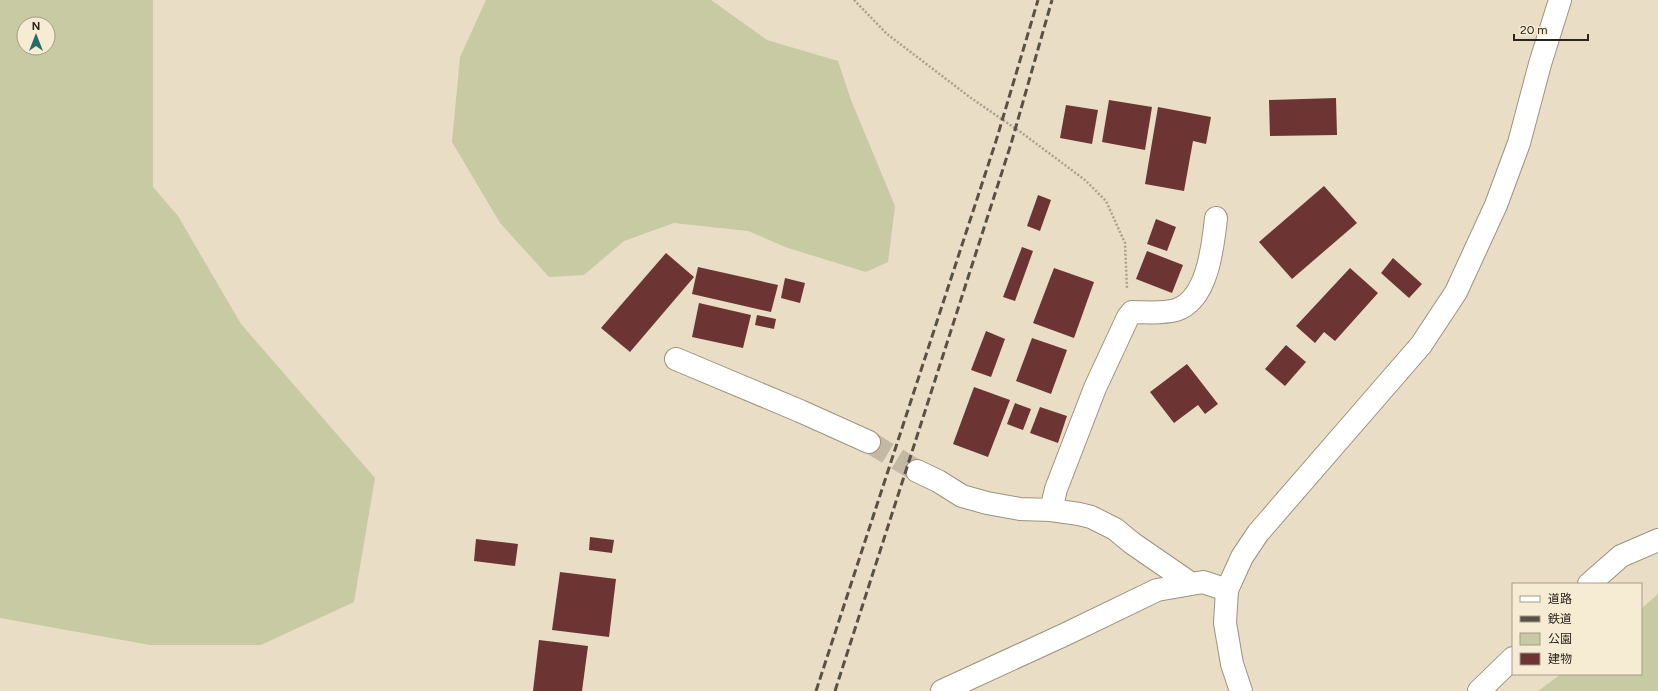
<svg xmlns="http://www.w3.org/2000/svg" width="1658" height="691" viewBox="0 0 1658 691" font-family="Figtree,'Noto Sans JP',sans-serif">
<style>
.green{fill:#c7caa3;fill-rule:evenodd}
.building{fill:#6d3434}
.lines{fill:none;stroke-linecap:round;stroke-linejoin:round}
.minor-tunnel{stroke:#c3b8a4;stroke-width:22;stroke-dasharray:22 11;stroke-linecap:butt}
.minor-casing{stroke:#9d937d;stroke-width:24}
.tertiary-casing{stroke:#9d937d;stroke-width:24}
.path{stroke:#aaa08e;stroke-width:2.5;stroke-dasharray:2 2;stroke-linecap:butt}
.minor{stroke:#fff;stroke-width:22}
.tertiary{stroke:#fff;stroke-width:22}
.rail{stroke:#585145;stroke-width:3;stroke-dasharray:8 4;stroke-linecap:butt}
</style>
<rect width="100%" height="100%" fill="#e9ddc6"/>
<g class="green">
<path d="M 0,0 L 153,0 L 153,187 L 178,216 L 241,324 L 375,478 L 354,602 L 261,645 L 150,645 L 0,618 ZM 24,24 L 48,24 L 48,48 L 24,48 Z"/>
<polygon points="486,0 711,0 767,40 838,61 851,100 895,206 888,262 866,272 788,248 748,231 674,223 624,241 584,275 549,277 500,223 452,142 460,57"/>
<polygon points="1658,594 1658,691 1538,691 1561,674 1641,674 1641,609"/>
</g>
<g class="building">
<polygon points="1336,98 1337,135 1270,136 1269,100"/>
<polygon points="1109,100 1152,107 1145,150 1102,142"/>
<polygon points="1066,105 1098,110 1092,144 1060,138"/>
<polygon points="1158,107 1211,117 1206,144 1193,141 1184,191 1145,184"/>
<polygon points="1324,186 1357,223 1292,279 1259,242"/>
<polygon points="1038,195 1051,200 1040,231 1027,226"/>
<polygon points="1156,219 1176,227 1167,251 1147,244"/>
<polygon points="1022,247 1033,251 1015,301 1003,297"/>
<polygon points="1147,251 1183,265 1172,293 1136,279"/>
<polygon points="666,253 694,277 630,352 601,328"/>
<polygon points="1393,258 1422,284 1409,298 1381,273"/>
<polygon points="698,267 778,285 771,312 692,294"/>
<polygon points="1054,268 1094,282 1074,338 1033,323"/>
<polygon points="1350,268 1378,293 1335,341 1324,332 1315,343 1296,326"/>
<polygon points="785,278 805,283 800,303 781,298"/>
<polygon points="699,303 751,315 743,348 692,337"/>
<polygon points="757,315 776,319 774,329 755,325"/>
<polygon points="986,331 1005,339 991,377 971,370"/>
<polygon points="1032,338 1067,350 1051,394 1016,381"/>
<polygon points="1286,345 1306,362 1285,386 1265,369"/>
<polygon points="1187,364 1218,404 1205,414 1198,405 1174,423 1150,392"/>
<polygon points="974,387 1010,400 988,457 953,444"/>
<polygon points="1015,403 1031,409 1023,430 1007,424"/>
<polygon points="1040,407 1067,416 1058,443 1030,433"/>
<polygon points="590,537 614,540 612,553 589,550"/>
<polygon points="476,539 518,544 515,566 474,561"/>
<polygon points="560,572 616,579 609,637 552,630"/>
<polygon points="539,640 588,646 582,691 533,691"/>
</g>
<g class="lines">
<polyline class="minor-tunnel" points="869,442 917,471"/>
<g class="minor-casing">
<g id="minor">
<polyline points="676,359 800,411 869,442"/>
<polyline points="917,471 938,481 962,496 987,503 1020,509 1051,510 1079,514 1091,517 1115,529 1132,543 1190,583"/>
<path d="M 1051,510 L 1056,489 L 1095,388 L 1128,317 L 1132,312 C 1146,312 1162,314 1176,310 C 1208,300 1213,245 1216,218"/>
<polyline points="1589,584 1621,556 1658,540"/>
<polyline points="942,691 1066,634 1157,590 1203,582 1227,590"/>
<polyline points="1479,691 1513,658"/>
</g>
</g>
<g class="tertiary-casing">
<polyline id="tertiary" points="1241,691 1232,664 1225,623 1227,590 1242,557 1258,533 1421,345 1456,292 1496,205 1519,143 1540,64 1560,0"/>
</g>
<polyline class="path" points="854,0 887,34 971,98 1022,133 1085,180 1106,201 1125,243 1127,289"/>
<use href="#minor" class="minor"/>
<use href="#tertiary" class="tertiary"/>
<g class="rail">
<polyline points="816,691 996,141 1038,0"/>
<polyline points="835,691 1011,144 1052,0"/>
</g>
</g>
<rect x="1512" y="583" width="130" height="92" fill="#f6ebd3" stroke="#a49b8a"/>
<rect x="1520" y="596" width="20" height="6" fill="#ffffff" stroke="#a49b8a"/>
<text x="1548" y="603" font-size="12" fill="#29241c">道路</text>
<rect x="1520" y="616" width="20" height="6" fill="#585145" stroke="#a49b8a"/>
<text x="1548" y="623" font-size="12" fill="#29241c">鉄道</text>
<rect x="1520" y="633" width="20" height="12" fill="#c7caa3" stroke="#a49b8a"/>
<text x="1548" y="643" font-size="12" fill="#29241c">公園</text>
<rect x="1520" y="653" width="20" height="12" fill="#6d3434" stroke="#a49b8a"/>
<text x="1548" y="663" font-size="12" fill="#29241c">建物</text>
<g transform="translate(36 36)"><circle r="19" fill="#f6ebd3" stroke="#a49b8a"/>
<path d="M0-3L7 15L0 10L-7 15Z" fill="#246e69"/>
<text y="-6" font-size="11" font-weight="bold" text-anchor="middle" fill="#29241c">N</text>
</g>
<path d="M1514 34v6h74v-6" fill="none" stroke="#29241c" stroke-width="2"/>
<text x="1520" y="34" font-size="12" fill="#29241c" stroke="#f6ebd3" stroke-width="3" paint-order="stroke">20 m</text>
</svg>
